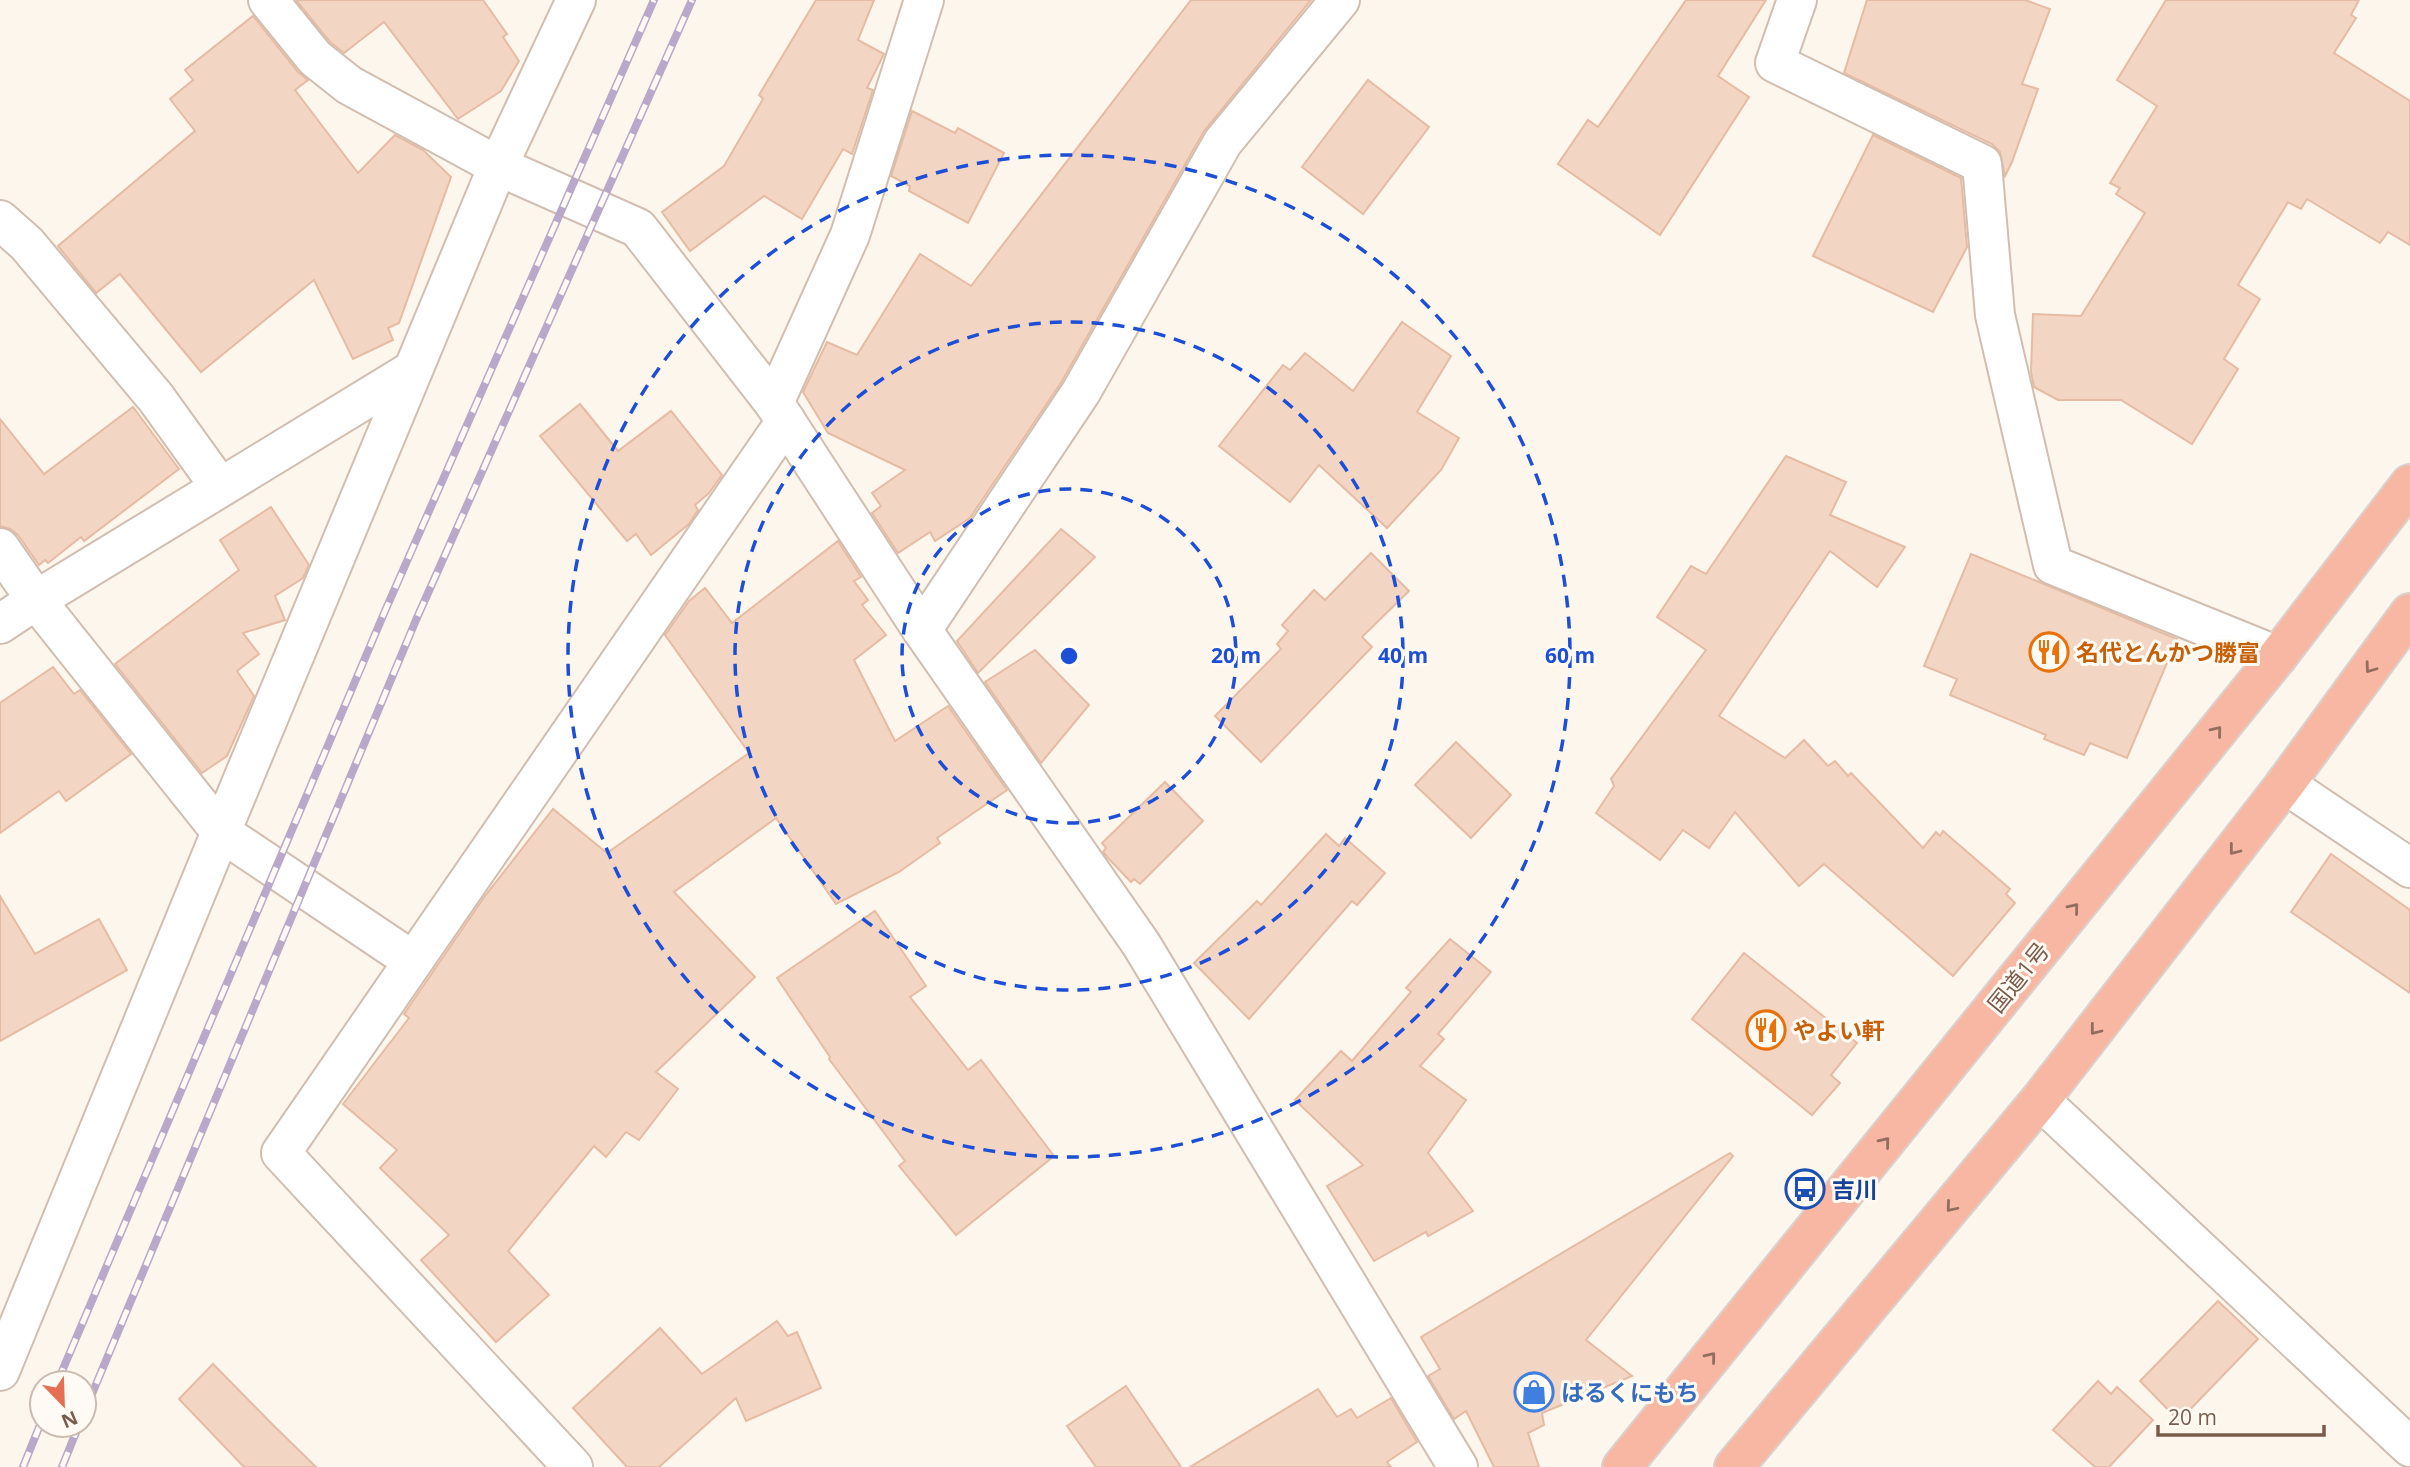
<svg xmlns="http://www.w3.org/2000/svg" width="2410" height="1467" viewBox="0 0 2410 1467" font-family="'Open Sans','Noto Sans JP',sans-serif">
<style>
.building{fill:#f3d5c3;stroke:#e6bba3;stroke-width:2}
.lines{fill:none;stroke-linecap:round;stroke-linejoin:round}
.minor-casing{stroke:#d1beb0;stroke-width:42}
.highway-casing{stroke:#dad1cd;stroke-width:42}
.minor{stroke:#fff;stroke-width:38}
.highway{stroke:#f7b7a3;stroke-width:38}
.rail-casing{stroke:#b9a8c9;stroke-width:8}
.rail{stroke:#fffaf3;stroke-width:5;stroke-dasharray:16;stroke-linecap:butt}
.oneway{stroke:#936e5e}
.ring{fill:none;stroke:#1d4ed8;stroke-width:3.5;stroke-dasharray:12 9}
.labels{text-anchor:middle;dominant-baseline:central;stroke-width:6;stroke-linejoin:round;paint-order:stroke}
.food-label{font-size:23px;font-weight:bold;fill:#c56008;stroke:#fffaf3;text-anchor:start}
.street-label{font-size:23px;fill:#7a5c4d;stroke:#fffaf3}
.transit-label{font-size:23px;font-weight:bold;fill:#164399;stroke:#fffaf3;text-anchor:start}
.shop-label{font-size:23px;font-weight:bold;fill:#366cbe;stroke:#fffaf3;text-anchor:start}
.centre{fill:#1d4ed8;stroke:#fffaf3;stroke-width:3.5}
.ring-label{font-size:21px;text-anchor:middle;font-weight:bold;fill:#1d4ed8;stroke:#fffaf3;stroke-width:6;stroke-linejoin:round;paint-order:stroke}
</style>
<rect width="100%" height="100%" fill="#fdf6ec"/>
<g class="building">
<polygon points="296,0 483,0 507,34 503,37 519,61 501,91 458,119 384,22 344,53 330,42"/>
<polygon points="816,0 874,0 858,40 884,54 867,88 873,90 852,154 843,149 802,219 764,196 690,251 662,212 724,166 763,99 759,95"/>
<polygon points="1191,0 1311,0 1204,131 1062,381 970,518 935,541 930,532 898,553 872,513 881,506 872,493 905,470 828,433 803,392 827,342 857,355 920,254 971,286"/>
<polygon points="1686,0 1766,0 1718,76 1749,97 1660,235 1558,164 1588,120 1598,127"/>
<polygon points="1867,0 2025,0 2050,9 2022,84 2038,89 2012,162 2005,176 2000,152 1992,144 1844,73"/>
<polygon points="2166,0 2359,0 2351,15 2356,18 2334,53 2410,101 2410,245 2388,232 2380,243 2307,199 2301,209 2288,202 2238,285 2260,299 2224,359 2238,369 2192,444 2121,400 2058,400 2034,387 2031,372 2033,314 2081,316 2145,213 2116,194 2120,188 2110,183 2157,106 2117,80"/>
<polygon points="253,16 298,72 308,80 295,90 358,173 395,135 423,150 451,177 399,323 388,328 393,340 353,359 314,280 201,372 120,274 96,293 58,246 195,131 170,99 193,80 185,70"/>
<polygon points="1368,80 1429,127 1363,214 1302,167"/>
<polygon points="912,111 955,133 958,128 1004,153 968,223 909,191 910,186 891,176"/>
<polygon points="1873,135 1961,178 1967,247 1933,312 1813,256"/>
<polygon points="1402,322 1451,356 1417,412 1459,438 1441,470 1387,528 1319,465 1290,502 1219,446 1283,365 1290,370 1305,353 1353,391"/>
<polygon points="580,404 618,451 671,411 722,475 709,493 695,505 698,510 689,524 651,555 636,534 627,541 540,436"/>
<polygon points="133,407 179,469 84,541 81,537 48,563 45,560 39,565 18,535 10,529 0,526 0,419 44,474"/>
<polygon points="1786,456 1846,482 1830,515 1905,547 1877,587 1830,551 1719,716 1785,758 1804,740 1828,766 1835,761 1848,776 1851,773 1923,848 1936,832 1940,836 1943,831 2010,889 2006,894 2015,903 1953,976 1824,864 1799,886 1735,812 1709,848 1683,830 1660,860 1596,813 1614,786 1611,779 1706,650 1657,617 1691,566 1706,574"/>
<polygon points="271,507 309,565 303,578 275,596 285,620 243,633 259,654 237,671 254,696 227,756 202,773 115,664 239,570 220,540"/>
<polygon points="1061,529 1095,557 978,673 957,641"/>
<polygon points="838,541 861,577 854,581 868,600 862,605 886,635 854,660 895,741 948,706 1007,790 937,838 940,843 899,872 836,904 776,818 674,892 755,977 656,1072 678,1089 639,1140 626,1132 606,1157 594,1146 508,1251 549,1295 496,1342 421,1260 449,1235 380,1168 397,1150 343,1104 409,1018 404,1014 485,896 553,809 607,853 749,753 665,635 689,601 705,588 732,623"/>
<polygon points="1371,553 1409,591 1362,637 1372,647 1261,762 1215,716 1281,649 1277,644 1288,631 1282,625 1314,590 1325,600"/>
<polygon points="1971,554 2177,639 2127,758 2090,743 2084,755 2044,739 2046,735 1950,695 1957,679 1924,666"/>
<polygon points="1035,650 1089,705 1041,763 985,682"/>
<polygon points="53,667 74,694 80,690 131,754 66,801 59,791 0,833 0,703"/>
<polygon points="1456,742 1511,795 1471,838 1415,785"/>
<polygon points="1165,782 1203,821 1140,884 1134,879 1131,882 1108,858 1103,852 1106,848 1102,843"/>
<polygon points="1326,834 1339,846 1345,838 1385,873 1357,905 1352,901 1249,1019 1194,963 1257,901 1261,905"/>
<polygon points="2331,854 2410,910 2410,993 2291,912"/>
<polygon points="0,896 35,954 99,919 127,970 0,1041"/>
<polygon points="875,911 926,986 910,997 968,1070 981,1060 1054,1156 956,1235 899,1166 905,1161 829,1059 830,1057 777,978"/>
<polygon points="1450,939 1491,972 1438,1034 1444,1039 1420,1066 1466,1100 1428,1153 1473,1211 1428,1236 1426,1232 1374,1261 1327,1186 1363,1165 1295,1100 1341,1051 1352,1061 1411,992 1406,988"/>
<polygon points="1744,953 1857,1043 1831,1075 1840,1083 1812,1115 1692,1019"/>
<polygon points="1730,1153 1733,1156 1586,1340 1632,1376 1542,1413 1544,1425 1528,1433 1539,1467 1494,1467 1466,1411 1454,1419 1428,1376 1440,1369 1421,1337"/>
<polygon points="2218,1301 2258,1339 2179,1421 2140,1381"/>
<polygon points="777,1321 788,1336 797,1332 821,1388 746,1421 736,1398 659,1467 627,1467 573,1408 660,1328 702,1374"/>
<polygon points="213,1364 273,1425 316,1467 244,1467 179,1399"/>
<polygon points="2098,1381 2111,1394 2117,1387 2153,1420 2109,1467 2095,1467 2053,1430"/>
<polygon points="1126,1386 1181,1467 1096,1467 1067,1426"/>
<polygon points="1318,1389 1337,1417 1351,1409 1357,1418 1391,1398 1417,1442 1387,1462 1391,1467 1190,1467"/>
</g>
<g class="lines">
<g class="minor-casing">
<g id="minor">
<polyline points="268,0 315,58 349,85 498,166 638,228 774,403 922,630 1141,944 1458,1467"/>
<polyline points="1797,0 1775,63 1982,164 1995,315 2053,565 2278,656"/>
<polyline points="0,220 27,244 156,398 220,487"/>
<polyline points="774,403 850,235 924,0"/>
<polyline points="0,548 36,600 221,832 413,961"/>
<polyline points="0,624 36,600 413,370"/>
<polyline points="922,630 1081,392 1223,142 1340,0"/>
<polyline points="2285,784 2410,868"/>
<polyline points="2040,1100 2410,1447"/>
<polyline points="0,1371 221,832 498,166 576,0"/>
<polyline points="573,1467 281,1153 786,421"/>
</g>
</g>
<g class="highway-casing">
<g id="highway">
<polyline points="1622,1467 2278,656 2410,484"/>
<polyline points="1734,1467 2040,1100 2285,784 2410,613"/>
</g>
</g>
<use href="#minor" class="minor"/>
<use href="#highway" class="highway"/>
<g class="rail-casing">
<g id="rail">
<polyline points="57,1383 385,611 654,0"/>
<polyline points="84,1413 416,620 692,0"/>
<polyline points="23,1467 42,1420"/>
<polyline points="62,1467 79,1425"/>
</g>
</g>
<use href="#rail" class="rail"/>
</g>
<defs><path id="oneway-chevron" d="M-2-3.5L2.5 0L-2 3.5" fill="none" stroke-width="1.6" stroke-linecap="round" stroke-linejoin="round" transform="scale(1.75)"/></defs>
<g class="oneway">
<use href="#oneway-chevron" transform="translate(2370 668) rotate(126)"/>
<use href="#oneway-chevron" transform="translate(2217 731) rotate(-51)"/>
<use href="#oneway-chevron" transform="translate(2234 850) rotate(128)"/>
<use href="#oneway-chevron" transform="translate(2074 908) rotate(-51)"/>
<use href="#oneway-chevron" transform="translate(2095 1030) rotate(128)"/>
<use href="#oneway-chevron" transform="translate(1885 1142) rotate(-51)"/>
<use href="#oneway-chevron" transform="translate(1951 1207) rotate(130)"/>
<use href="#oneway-chevron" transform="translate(1711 1357) rotate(-51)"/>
</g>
<g class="ring">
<circle cx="1069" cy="656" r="167"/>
<circle cx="1069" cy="656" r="334"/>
<circle cx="1069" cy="656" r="501"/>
</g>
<defs>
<g id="restaurant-ring" transform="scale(2.0125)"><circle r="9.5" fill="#fffaf3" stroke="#e8710a" stroke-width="1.5"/><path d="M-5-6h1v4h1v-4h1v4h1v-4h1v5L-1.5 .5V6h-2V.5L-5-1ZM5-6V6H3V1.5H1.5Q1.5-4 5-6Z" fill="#e8710a"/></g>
<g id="bus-ring" transform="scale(2.0125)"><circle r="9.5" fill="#fffaf3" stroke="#1a4fb4" stroke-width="1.5"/><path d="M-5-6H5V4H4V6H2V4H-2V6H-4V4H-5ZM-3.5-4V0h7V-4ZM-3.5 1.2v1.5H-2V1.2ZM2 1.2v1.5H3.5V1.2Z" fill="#1a4fb4"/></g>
<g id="shop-ring" transform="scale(2.0125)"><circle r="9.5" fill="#fffaf3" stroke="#3f7fe0" stroke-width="1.5"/><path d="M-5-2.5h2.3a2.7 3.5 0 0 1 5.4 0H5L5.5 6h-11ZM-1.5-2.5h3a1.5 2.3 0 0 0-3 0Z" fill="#3f7fe0"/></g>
</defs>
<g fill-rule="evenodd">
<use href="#restaurant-ring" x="2049" y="652"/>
<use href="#restaurant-ring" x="1766" y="1030"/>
<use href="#bus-ring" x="1805" y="1189"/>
<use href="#shop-ring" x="1534" y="1392"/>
</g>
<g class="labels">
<g class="food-label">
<text x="2076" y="652">名代とんかつ勝富</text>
<text x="1793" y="1030">やよい軒</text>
</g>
<g class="street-label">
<text transform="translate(2018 977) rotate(-51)">国道1号</text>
</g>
<g class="transit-label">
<text x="1832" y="1189">吉川</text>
</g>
<g class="shop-label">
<text x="1561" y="1392">はるくにもち</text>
</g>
</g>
<circle cx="1069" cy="656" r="10" class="centre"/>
<g class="ring-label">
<text x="1236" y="663">20 m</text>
<text x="1403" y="663">40 m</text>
<text x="1570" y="663">60 m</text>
</g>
<g transform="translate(63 1404) rotate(157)"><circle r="33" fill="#fffaf3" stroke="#cabbb1" stroke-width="2"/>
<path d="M0-5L12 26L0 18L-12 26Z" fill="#e76f51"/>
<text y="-10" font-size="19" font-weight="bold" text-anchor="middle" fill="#7a5c4d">N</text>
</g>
<path d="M2158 1425v10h166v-10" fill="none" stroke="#7a5c4d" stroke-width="3.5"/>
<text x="2168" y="1425" font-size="21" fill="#7a5c4d" stroke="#fffaf3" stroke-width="5" paint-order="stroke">20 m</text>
</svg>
